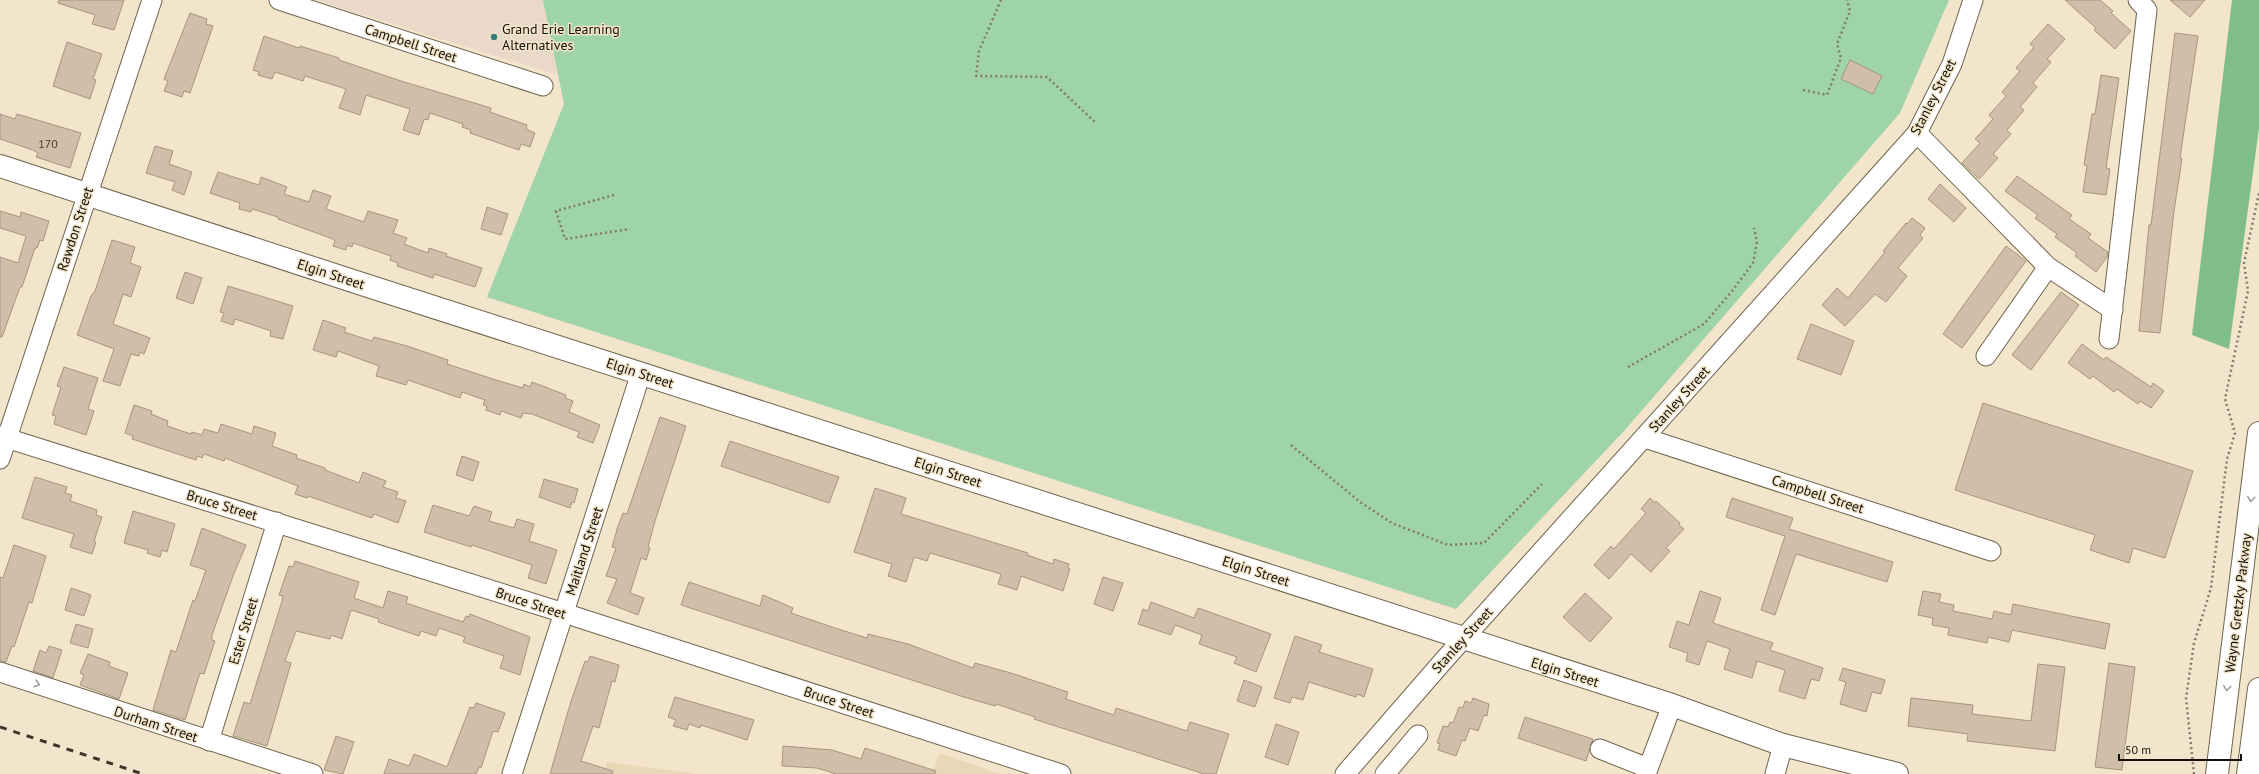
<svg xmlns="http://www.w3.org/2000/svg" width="2259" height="774" viewBox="0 0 2259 774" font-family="'PT Sans',sans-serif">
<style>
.built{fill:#e8d8b7}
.education{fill:#ead9c8}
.green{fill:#9ed4a7}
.forest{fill:#80bd8b}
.building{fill:#d0bfa8;stroke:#a5957f}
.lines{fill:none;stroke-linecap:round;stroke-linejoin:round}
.minor-casing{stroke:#6f644d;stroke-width:21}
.major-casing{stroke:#6f644d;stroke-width:24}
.path{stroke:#827a69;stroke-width:2.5;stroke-dasharray:2 3;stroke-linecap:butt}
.minor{stroke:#fff;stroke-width:19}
.major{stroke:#fff;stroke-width:22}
.rail{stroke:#3d372b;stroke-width:3;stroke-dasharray:7 7;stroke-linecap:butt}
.oneway{stroke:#a19f9c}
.poi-dot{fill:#367e7d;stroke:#f2e5cb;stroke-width:1.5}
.labels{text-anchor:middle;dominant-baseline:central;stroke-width:3;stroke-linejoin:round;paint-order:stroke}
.number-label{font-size:12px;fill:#433c2f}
.poi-label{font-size:14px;fill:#141007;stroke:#f2e5cb;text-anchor:start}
.street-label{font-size:14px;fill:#141007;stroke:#f2e5cb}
</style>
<rect width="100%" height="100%" fill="#f2e5cb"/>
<g class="built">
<polygon points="940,753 1000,774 932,774"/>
<polygon points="607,762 698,774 604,774"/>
</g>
<polygon class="education" points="315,0 543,0 558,75"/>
<polygon class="green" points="543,0 1949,0 1900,113 1624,431 1456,609 487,297 564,104"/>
<polygon class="forest" points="2232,0 2259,0 2259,128 2229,349 2192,335"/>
<g class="building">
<polygon points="59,0 124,0 114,30 92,24 95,15 58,3"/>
<polygon points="2065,0 2100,0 2113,11 2111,13 2131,31 2115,49 2094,30 2096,28"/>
<polygon points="2170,0 2205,0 2190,17"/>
<polygon points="190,13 207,19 206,24 213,26 190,93 184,91 182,97 164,91 168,81 164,79"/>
<polygon points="2048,24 2065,39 2047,59 2051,62 2033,83 2037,87 2020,107 2024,110 2007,130 2011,134 1993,154 1998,158 1979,179 1962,163 1980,143 1975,139 1993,119 1989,115 2006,96 2002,92 2020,71 2016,68 2034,47 2030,44"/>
<polygon points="2175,33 2198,36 2180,158 2182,159 2174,211 2160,333 2139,331 2149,225 2151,225"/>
<polygon points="264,36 299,48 300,46 339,58 339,60 401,81 491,108 490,112 527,125 526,129 535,133 530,147 521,144 519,150 470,133 471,130 462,127 463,124 430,113 428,120 424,119 419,135 403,130 410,109 366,95 360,115 339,108 346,89 305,76 303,81 275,72 272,79 258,75 259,72 253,70"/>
<polygon points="67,42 102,54 93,79 96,80 90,99 53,86"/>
<polygon points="1850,60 1882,76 1873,94 1841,79"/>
<polygon points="2101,75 2119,78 2106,168 2110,169 2106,195 2083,192 2087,166 2084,165 2092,114 2095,114"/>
<polygon points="0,114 15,119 17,114 81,133 70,168 36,157 38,153 33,150 0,139"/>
<polygon points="155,146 173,151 169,164 192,172 184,195 172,190 175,182 146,173"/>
<polygon points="218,172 259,185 261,177 287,187 284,194 309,202 313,190 331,196 326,209 364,222 368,211 398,220 393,233 407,238 404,244 428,253 429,248 447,254 446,256 482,268 475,287 434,274 433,278 397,266 398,263 390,260 391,256 353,243 352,247 347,245 346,250 333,246 335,241 333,239 278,219 278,217 252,209 251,212 239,209 240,203 210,193"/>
<polygon points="2017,176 2072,215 2069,219 2091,234 2088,238 2108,252 2107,257 2096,272 2075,256 2077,253 2055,237 2057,234 2035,218 2038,215 2005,191"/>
<polygon points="1940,184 1966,208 1954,222 1928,199"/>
<polygon points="487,207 508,214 501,235 481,229"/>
<polygon points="0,211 20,217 21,212 49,221 43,241 40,240 37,248 35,248 22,287 20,287 2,337 0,337 0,257 18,263 26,236 0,228"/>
<polygon points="1912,218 1925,228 1920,235 1923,238 1898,268 1907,276 1886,302 1875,294 1845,326 1822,305 1837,288 1848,298 1885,252 1883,251 1906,223 1907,224"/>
<polygon points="112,240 135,247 130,263 141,267 131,297 123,294 113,324 150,338 144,354 140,352 139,356 131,354 120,386 103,381 114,349 77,335 91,296 95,291"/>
<polygon points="2006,246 2026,261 1962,348 1943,334"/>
<polygon points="185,272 202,278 193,304 176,298"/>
<polygon points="228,286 293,306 283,339 270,336 271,331 235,319 233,325 221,321 224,313 220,312"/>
<polygon points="2061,292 2079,305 2031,370 2012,355"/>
<polygon points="323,320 346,328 344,332 372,341 374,337 407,346 448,360 447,364 496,380 523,388 524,384 530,387 532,382 566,395 565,398 573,401 569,412 600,425 593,443 577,437 579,432 532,414 523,413 521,418 501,411 500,415 486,410 487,406 483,405 485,400 462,392 460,398 408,380 406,385 376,376 379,366 338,351 336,357 313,350"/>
<polygon points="1811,324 1854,341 1841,375 1797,359"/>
<polygon points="2082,344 2104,360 2106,357 2151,387 2153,383 2164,391 2151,408 2140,401 2138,404 2117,389 2114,392 2093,376 2090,379 2068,363"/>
<polygon points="64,367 98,378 88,409 94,411 86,435 54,424 56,416 52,415 61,387 57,386"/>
<polygon points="1983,403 2193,471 2165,558 2133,548 2129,563 2090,550 2095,535 1955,490"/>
<polygon points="134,405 152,411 151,414 168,421 167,426 191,434 192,432 202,435 204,429 218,433 221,424 252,434 254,426 276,433 272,446 297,455 296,458 325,468 325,470 359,483 363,472 386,481 383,487 398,492 396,498 406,501 398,523 374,514 372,518 308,496 307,498 295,494 298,486 225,458 224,461 204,454 202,458 197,456 196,460 132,439 133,436 125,433"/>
<polygon points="660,417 686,426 655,521 648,547 650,548 646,560 641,558 630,593 644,598 638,615 607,603 617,579 606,576 616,548 612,547 618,526 623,513 627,514 628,511"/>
<polygon points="730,441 839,477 829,503 721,466"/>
<polygon points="462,456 479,462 473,481 456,475"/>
<polygon points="35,477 67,487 65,493 72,495 70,501 97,510 96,515 102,517 94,541 96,542 92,554 70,547 74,534 22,518"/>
<polygon points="544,479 578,489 574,503 572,502 570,508 539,497"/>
<polygon points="875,488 906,498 901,514 1028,553 1027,555 1053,564 1054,559 1069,564 1068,568 1070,569 1063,591 1021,576 1017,590 998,584 1001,574 930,553 927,561 914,557 906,582 888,576 892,564 854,552"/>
<polygon points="1650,498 1655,503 1656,501 1680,523 1679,525 1684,529 1666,548 1670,551 1651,572 1631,554 1609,579 1594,565 1611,546 1614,549 1646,513 1641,509"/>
<polygon points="1732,498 1793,518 1789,529 1893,562 1887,582 1796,554 1775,615 1761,610 1785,536 1726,517"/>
<polygon points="433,505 469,516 474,506 492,512 489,521 514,528 517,519 534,524 529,541 557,550 546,584 528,578 532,565 472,545 471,547 424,532"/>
<polygon points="133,511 175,524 167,552 162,550 160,557 147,553 148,550 124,543"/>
<polygon points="202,528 246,545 233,576 212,635 212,640 215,641 204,674 200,673 185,720 153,710 171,650 176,652 193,600 195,601 206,570 190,565"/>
<polygon points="14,545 46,556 32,603 29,602 14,647 12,646 6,662 0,661 0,577 3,578"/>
<polygon points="295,561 359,582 354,598 383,608 388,591 408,597 406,603 463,622 466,616 469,617 470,614 530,637 520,675 500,668 504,656 463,642 465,637 439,628 436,636 421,631 419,636 378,622 379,619 351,610 342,639 331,635 330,639 296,631 285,661 291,663 267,746 233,736 244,702 250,704 282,601 283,596 279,595 289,566 293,567"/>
<polygon points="1103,577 1123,583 1113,611 1094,604"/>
<polygon points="689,582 760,606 763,595 793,608 791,613 832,627 867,638 868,634 908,644 973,668 975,663 1011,673 1068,692 1066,699 1114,715 1116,708 1187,731 1190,722 1229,734 1216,774 1204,774 1034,719 1035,717 996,704 995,706 964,697 681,605"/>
<polygon points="71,588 91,595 84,616 65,610"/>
<polygon points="1700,591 1721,598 1713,623 1773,643 1770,650 1823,668 1819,681 1811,679 1805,699 1779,691 1785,670 1757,661 1752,678 1724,669 1730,649 1707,641 1699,665 1686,661 1688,653 1669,647 1677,621 1689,625"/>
<polygon points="1923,591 1941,594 1939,602 1954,605 1953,611 1992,619 1994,611 2011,615 2013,604 2110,624 2105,649 2012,630 2009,642 1988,637 1987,643 1948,635 1949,628 1932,625 1933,618 1918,615"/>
<polygon points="1585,593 1612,618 1590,642 1563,617"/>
<polygon points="1151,602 1194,618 1198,608 1271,634 1256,672 1234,663 1237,657 1199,644 1202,635 1175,625 1171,635 1138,624 1143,609 1148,611"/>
<polygon points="76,624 93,629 88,648 70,643"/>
<polygon points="1295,636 1322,645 1319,652 1373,669 1364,697 1357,694 1356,697 1309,682 1303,700 1292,697 1290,703 1274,698"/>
<polygon points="49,646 62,650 53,678 33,671 40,650 46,653"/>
<polygon points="88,654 110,662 109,666 128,673 119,699 80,685 84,675 80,673"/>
<polygon points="590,656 619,665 615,682 612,681 599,728 593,726 581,761 613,771 612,774 550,774 571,701 585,661 588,662"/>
<polygon points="2109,663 2135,667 2122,770 2095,767"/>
<polygon points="2038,664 2065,667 2055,751 1967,741 1968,734 1908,726 1911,698 1973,705 1972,714 2031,721"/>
<polygon points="1843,668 1885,680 1881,694 1872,692 1866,712 1840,704 1846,682 1839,680"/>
<polygon points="1244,680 1262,687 1255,707 1237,701"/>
<polygon points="675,697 754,720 747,740 701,725 700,728 689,724 687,730 673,726 676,720 668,717"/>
<polygon points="1473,698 1489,704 1487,716 1484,715 1478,731 1470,728 1465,741 1462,740 1456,756 1438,750 1440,744 1437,743 1443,726 1448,727 1450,722 1453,723 1459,707 1463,708 1465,701 1471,703"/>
<polygon points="476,703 505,713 498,732 493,731 481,768 479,767 476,774 384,774 389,759 409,766 414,754 447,767 470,707 474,708"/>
<polygon points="1525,717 1593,739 1586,761 1518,738"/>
<polygon points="1276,724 1299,732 1288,765 1265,757"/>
<polygon points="336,736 354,742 343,774 324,770"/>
<polygon points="783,746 832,750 861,759 865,748 936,771 935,774 836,774 817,768 782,766"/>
</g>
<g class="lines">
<g class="minor-casing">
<g id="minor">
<polyline points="279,0 543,86"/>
<polyline points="1917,133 2048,267 2113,310"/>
<polyline points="2109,339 2147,10 2138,0"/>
<polyline points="1986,356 2048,267"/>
<polyline points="0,436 564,613 1061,774"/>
<polyline points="1645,438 1991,551"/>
<polyline points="0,459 152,0"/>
<polyline points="0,672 313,774"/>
<polyline points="209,741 277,522"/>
<polyline points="1600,749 1648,768"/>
<polyline points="512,774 641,373"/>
<polyline points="1345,774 1445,659 1917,133 1952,64 1973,0"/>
<polyline points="1385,774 1418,735"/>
<polyline points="1646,774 1672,705"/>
<polyline points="1775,774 1783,745"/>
</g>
</g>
<g class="major-casing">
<g id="major">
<polyline points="0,166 362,284 1672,705 1783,745 1897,774"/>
<polyline points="2217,774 2259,433"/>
<polyline points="2248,774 2259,689"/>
</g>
</g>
<g class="path">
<polyline points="1001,0 979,51 976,76 1047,77 1096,123"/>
<polyline points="1803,90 1827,95 1841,58 1837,44 1850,11 1847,0"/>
<polyline points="614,195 556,211 565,239 630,229"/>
<polyline points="1628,367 1704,324 1733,290 1753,263 1757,242 1754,228"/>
<polyline points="1291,445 1360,502 1392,523 1448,545 1484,543 1542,484"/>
<polyline points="2194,774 2186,698 2194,643 2211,588 2227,459 2235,433 2225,399 2248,291 2244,263 2259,193"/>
</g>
<use href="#minor" class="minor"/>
<use href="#major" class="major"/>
<polyline class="rail" points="0,727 143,774"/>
</g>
<defs><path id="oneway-chevron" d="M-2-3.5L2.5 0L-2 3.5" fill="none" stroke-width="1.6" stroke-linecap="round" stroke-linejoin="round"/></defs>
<g class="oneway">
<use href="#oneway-chevron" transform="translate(2251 499) rotate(97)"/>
<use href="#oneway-chevron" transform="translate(37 684) rotate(18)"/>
<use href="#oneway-chevron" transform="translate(2227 688) rotate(97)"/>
</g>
<circle class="poi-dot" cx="494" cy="37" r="4"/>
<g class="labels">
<g class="number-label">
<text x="48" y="143">170</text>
</g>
<g class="poi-label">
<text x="502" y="29">Grand Erie Learning<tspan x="502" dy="16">Alternatives</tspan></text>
</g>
<g class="street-label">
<text transform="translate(411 43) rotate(18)">Campbell Street</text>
<text transform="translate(1933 97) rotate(-63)">Stanley Street</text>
<text transform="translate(75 229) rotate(-72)">Rawdon Street</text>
<text transform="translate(331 274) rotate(18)">Elgin Street</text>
<text transform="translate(640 373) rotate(18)">Elgin Street</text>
<text transform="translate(1679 399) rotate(-48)">Stanley Street</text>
<text transform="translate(948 472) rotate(18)">Elgin Street</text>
<text transform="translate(1818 494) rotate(18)">Campbell Street</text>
<text transform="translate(222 505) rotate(17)">Bruce Street</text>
<text transform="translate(584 551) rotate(-72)">Maitland Street</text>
<text transform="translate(1256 571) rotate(18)">Elgin Street</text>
<text transform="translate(531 603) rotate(18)">Bruce Street</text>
<text transform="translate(2238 603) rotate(-83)">Wayne Gretzky Parkway</text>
<text transform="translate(243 631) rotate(-73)">Ester Street</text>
<text transform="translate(1462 640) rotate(-48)">Stanley Street</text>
<text transform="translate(1565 672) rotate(17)">Elgin Street</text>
<text transform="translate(839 702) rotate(18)">Bruce Street</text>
<text transform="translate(156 724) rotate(18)">Durham Street</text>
</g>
</g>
<path d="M2119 754v6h122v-6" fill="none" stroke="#141007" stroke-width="2"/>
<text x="2125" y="754" font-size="12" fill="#141007" stroke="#f2e5cb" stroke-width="3" paint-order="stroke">50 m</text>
</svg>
